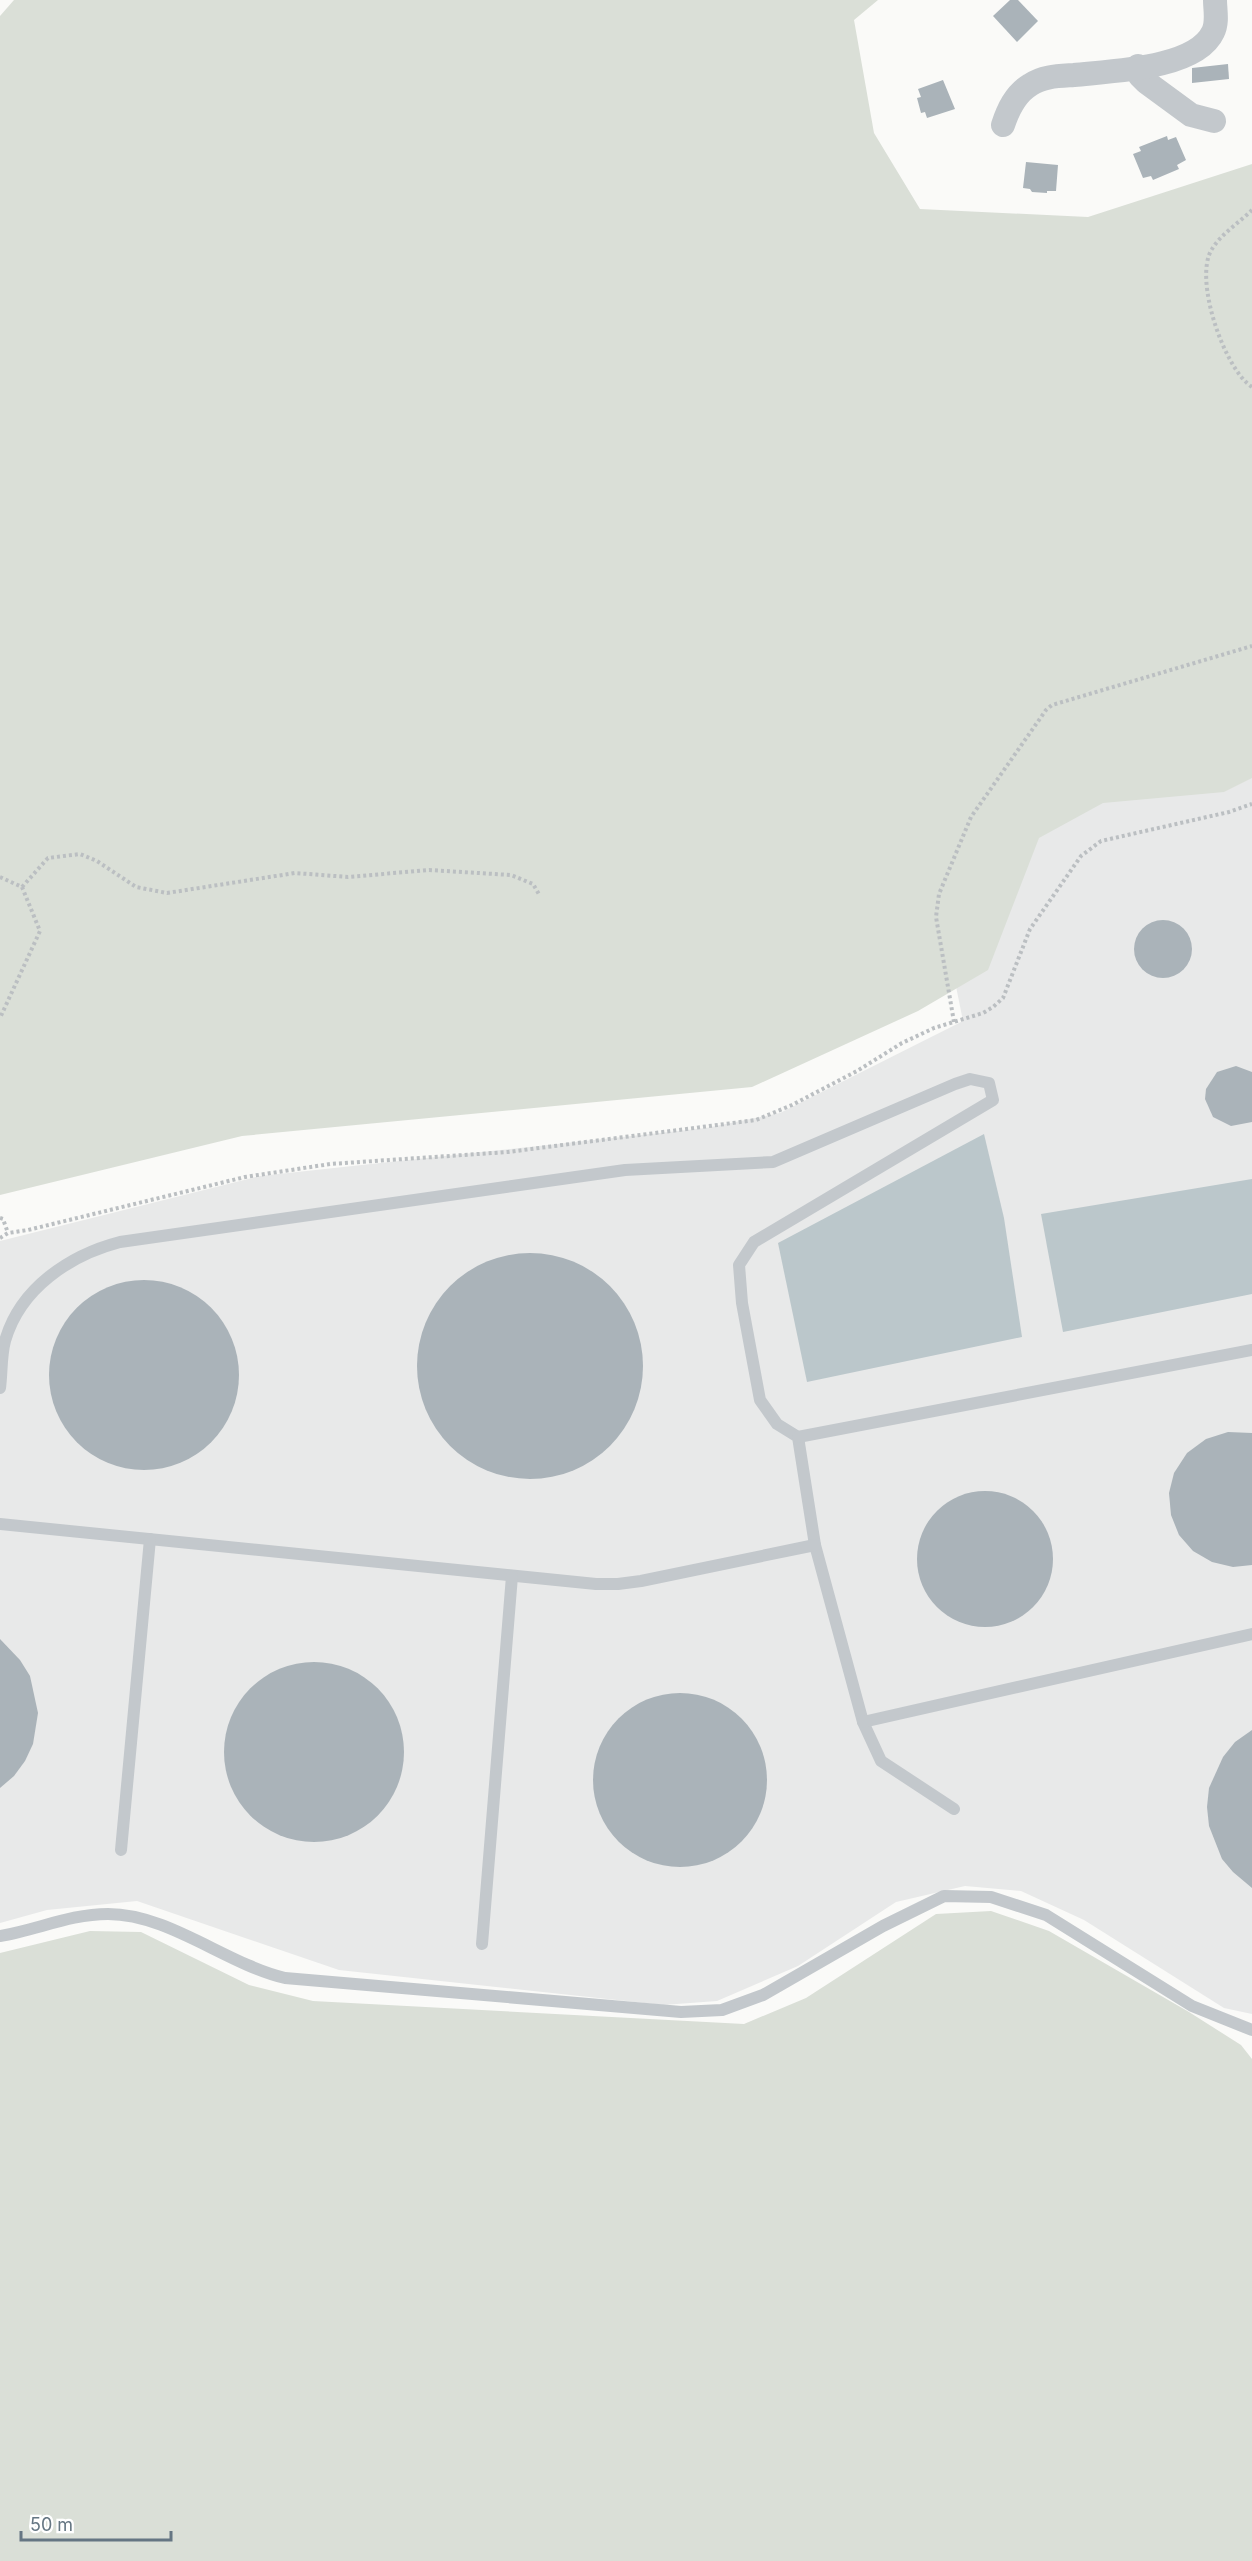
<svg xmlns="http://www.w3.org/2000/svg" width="1252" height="2561" viewBox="0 0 1252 2561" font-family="Inter,sans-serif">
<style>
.built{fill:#e8e9e9}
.green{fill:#dadfd7}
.water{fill:#bbc7cb}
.building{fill:#aab3b9}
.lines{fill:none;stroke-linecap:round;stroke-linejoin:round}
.path{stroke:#bbbfc2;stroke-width:4;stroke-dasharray:3 3;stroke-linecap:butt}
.lane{stroke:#c3c8cc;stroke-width:12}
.street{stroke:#c3c8cc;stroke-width:24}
</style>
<rect width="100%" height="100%" fill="#fafaf8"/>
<polygon class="built" points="1252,651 1252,2014 1224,2008 1084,1920 1021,1891 965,1886 896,1902 798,1966 717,2001 663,2005 339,1970 137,1901 47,1910 0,1923 0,1241 260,1176 706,1128 780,1113 963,1021 941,912"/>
<g class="green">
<polygon points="14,0 878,0 854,20 874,133 920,209 1088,217 1252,164 1252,778 1224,792 1103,803 1039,838 988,970 918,1011 752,1087 242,1136 0,1195 0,16"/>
<polygon points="991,1911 1049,1931 1189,2012 1241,2045 1252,2059 1252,2561 0,2561 0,1953 90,1931 141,1932 249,1985 313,2001 744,2024 806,1998 936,1914"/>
</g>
<g class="water">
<polygon points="984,1134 1004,1218 1022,1337 807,1382 778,1243"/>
<polygon points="1252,1179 1252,1294 1063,1332 1041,1214"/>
</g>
<g class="building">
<polygon points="1010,0 1018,0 1038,21 1017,42 993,16"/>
<polygon points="1228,64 1229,79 1192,83 1192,68"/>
<polygon points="943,80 955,109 927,118 925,112 921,113 917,98 921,97 918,89"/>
<polygon points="1167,136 1168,140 1176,137 1186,160 1177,165 1179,169 1153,180 1151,176 1143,178 1133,154 1141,151 1139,147"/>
<polygon points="1026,162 1058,165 1056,191 1047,191 1047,193 1032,192 1030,189 1023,188"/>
<circle cx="1163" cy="949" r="29"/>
<polygon points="1236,1066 1252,1072 1252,1122 1231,1126 1213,1117 1205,1099 1206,1089 1217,1072"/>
<circle cx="530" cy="1366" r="113"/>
<circle cx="144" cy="1375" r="95"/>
<polygon points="1228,1432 1252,1433 1252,1565 1233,1567 1212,1562 1193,1551 1179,1535 1171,1515 1169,1493 1174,1473 1187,1453 1206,1439"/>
<circle cx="985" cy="1559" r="68"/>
<polygon points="0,1639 20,1660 30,1676 38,1713 33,1744 25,1761 14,1776 0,1788"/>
<circle cx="314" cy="1752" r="90"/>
<circle cx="680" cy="1780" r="87"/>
<polygon points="1252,1730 1252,1888 1233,1872 1222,1859 1209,1826 1207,1807 1209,1788 1223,1757 1235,1742"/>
</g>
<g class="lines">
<g class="path">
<path d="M 1252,210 C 1240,222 1221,234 1212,249 C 1193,278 1224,369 1252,387"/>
<polyline points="0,877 22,887 40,931 0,1018"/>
<polyline points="22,887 48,858 80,854 97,861 136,887 167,893 295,873 348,877 429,870 511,875 533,884 540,896"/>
<polyline points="954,1022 936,917 939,894 971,817 1046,710 1052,705 1252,646"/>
<polyline points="0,1218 3,1219 8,1233"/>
<polyline points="0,1238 8,1233 28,1230 245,1177 330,1164 508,1152 756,1120 792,1105 857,1071 902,1043 934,1028 983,1013 993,1007 1003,998 1030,929 1081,856 1101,841 1229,812 1252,804"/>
</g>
<g class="lane">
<path d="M 0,1388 C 2,1373 1,1356 5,1341 C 20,1288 70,1255 120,1242 L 625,1170 L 773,1162 L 955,1084 L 970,1079 L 989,1083 L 993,1100 L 754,1242 L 739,1265 L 742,1303 L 760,1400 L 777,1424 L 798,1437 L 815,1545 L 863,1722 L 881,1761 L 954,1809"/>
<polyline points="798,1437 1252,1350"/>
<polyline points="0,1524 596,1584 618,1584 641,1581 815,1545"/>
<polyline points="863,1722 1252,1634"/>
<polyline points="121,1850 150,1539"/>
<path d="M 0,1936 C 37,1930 70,1914 108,1914 C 169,1914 226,1964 285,1978 L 681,2012 L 722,2010 L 763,1995 L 883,1926 L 944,1896 L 991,1897 L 1046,1915 L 1192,2006 L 1252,2030"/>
<polyline points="482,1944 512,1576"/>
</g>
<g class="street">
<polyline points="1138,66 1140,76 1146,82 1191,115 1214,121"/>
<path d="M 1003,125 C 1008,110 1015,94 1030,85 C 1043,76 1059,76 1074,75 C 1111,71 1196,69 1213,32 C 1218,22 1215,10 1215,0"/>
</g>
</g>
<path d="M21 2531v9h150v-9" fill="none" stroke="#657683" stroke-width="3"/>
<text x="30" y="2531" font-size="18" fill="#657683" stroke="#ffffff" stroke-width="4.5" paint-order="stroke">50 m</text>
</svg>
